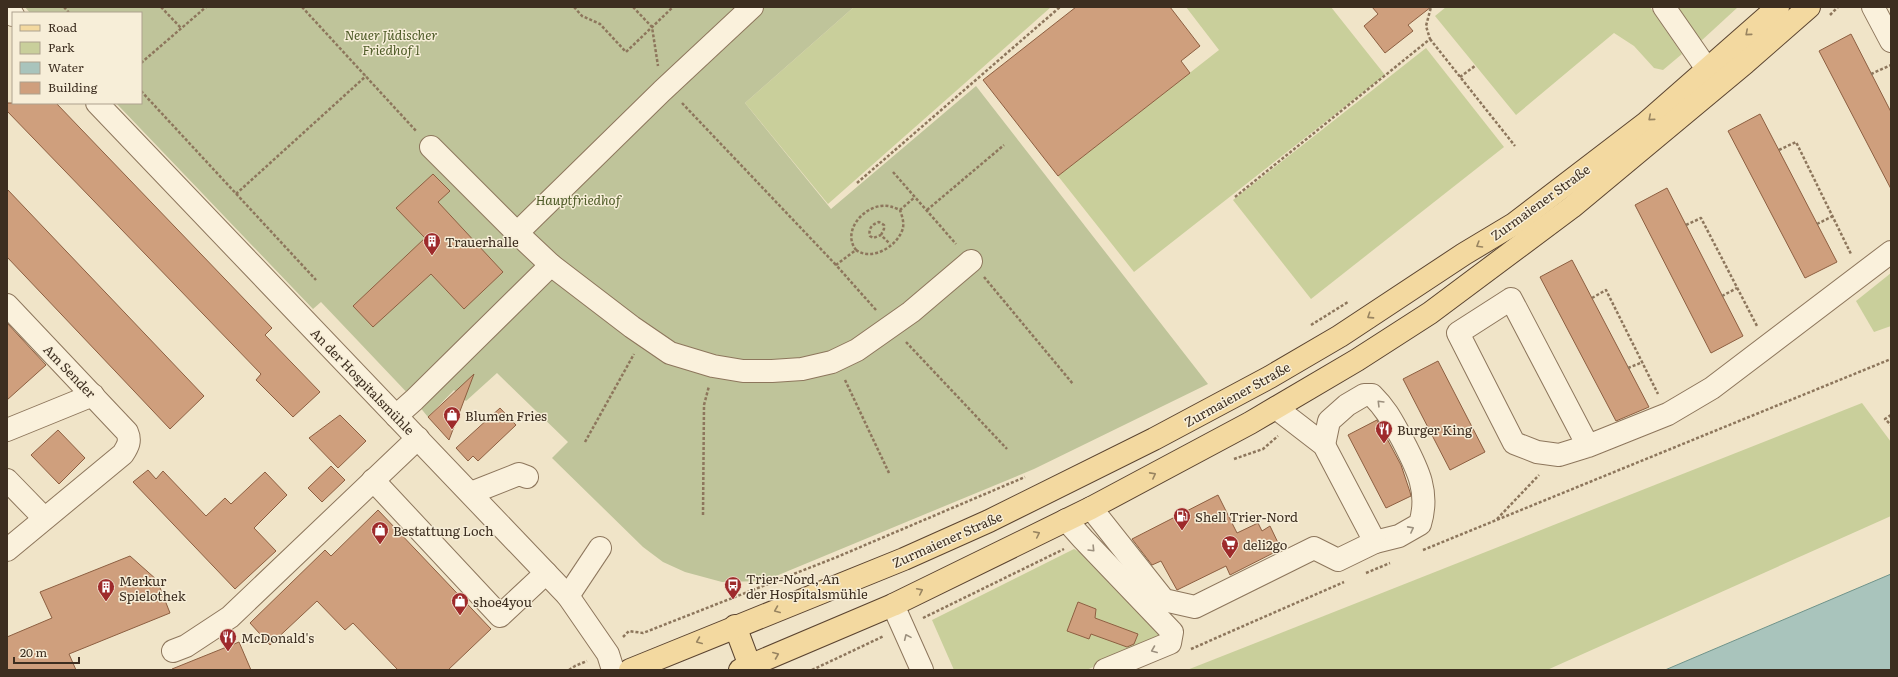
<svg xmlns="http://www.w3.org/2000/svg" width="1898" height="677" viewBox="0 0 1898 677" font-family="Literata,serif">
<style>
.green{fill:#c9cf9b;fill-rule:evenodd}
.cemetery{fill:#bfc49a}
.water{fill:#a9c4bc;stroke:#6f938a}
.building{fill:#cf9f7d;stroke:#8d5f41}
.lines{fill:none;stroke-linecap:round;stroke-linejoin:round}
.minor-casing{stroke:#8d765c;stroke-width:24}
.major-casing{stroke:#5b4430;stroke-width:24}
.path{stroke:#8d765c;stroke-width:2.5;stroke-dasharray:3 2;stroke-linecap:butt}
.minor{stroke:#faf1dc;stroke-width:22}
.major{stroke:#f3d9a0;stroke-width:22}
.oneway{stroke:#988460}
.oneway2{stroke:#9c907e}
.labels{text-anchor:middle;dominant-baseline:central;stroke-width:3;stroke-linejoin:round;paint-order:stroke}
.park-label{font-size:13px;font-style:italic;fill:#4d5a26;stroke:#f7eed8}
.street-label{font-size:13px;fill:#3d2e20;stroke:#f7eed8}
.poi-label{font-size:13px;fill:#3d2e20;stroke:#f7eed8;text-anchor:start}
</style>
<rect width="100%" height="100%" fill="#f0e4c8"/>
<g class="green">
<polygon points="854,7 1051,7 828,204 745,103"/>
<polygon points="1186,7 1331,7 1385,75 1134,272 1058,176 1219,50"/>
<polygon points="1446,7 1650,7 1682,54 1663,70 1654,68 1634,46 1614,33 1516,115 1435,16"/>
<polygon points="1677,7 1738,7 1701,41"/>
<polygon points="1426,48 1504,147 1311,299 1233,200"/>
<polygon points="1891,273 1891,326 1874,332 1856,301"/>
<polygon points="1862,403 1891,442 1891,516 1547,670 1187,670"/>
<path d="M 1074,549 L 1085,555 L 1167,637 L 1086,670 L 954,670 L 932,620 ZM 1078,602 L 1096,609 L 1095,618 L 1109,623 L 1091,634 L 1089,639 L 1068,631 Z"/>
</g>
<polygon class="cemetery" points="25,7 854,7 745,103 831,209 976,86 1208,384 1034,469 764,581 722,582 685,572 663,562 643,547 552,458 568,442 497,373 466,401 454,390 428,417 414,400 321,302 313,309 116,103 141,103 141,13 30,13"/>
<polygon class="water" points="1891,574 1891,670 1665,670"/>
<g class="building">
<polygon points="1076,7 1170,7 1200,46 1181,61 1190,73 1058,176 983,80"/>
<polygon points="1372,7 1431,7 1408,25 1413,31 1385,53 1364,26 1378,14"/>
<polygon points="1851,34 1891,112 1891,189 1819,51"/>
<polygon points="7,103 56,103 272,328 265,335 320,392 293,417 256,380 261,374 7,111"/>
<polygon points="1760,114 1837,262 1805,278 1728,131"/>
<polygon points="433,174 450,191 438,202 503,272 464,309 431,274 373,327 353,306 425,238 396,208"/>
<polygon points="1667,188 1743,336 1711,353 1635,205"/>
<polygon points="7,189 204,396 170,429 7,257"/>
<polygon points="1572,260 1649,407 1616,421 1540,277"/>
<polygon points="7,323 46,365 7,400"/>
<polygon points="1438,361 1485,452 1450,470 1403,379"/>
<polygon points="474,374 449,440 428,417"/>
<polygon points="500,408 516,425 478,461 473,456 468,461 456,448"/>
<polygon points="340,415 366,441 338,468 309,438"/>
<polygon points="1377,420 1401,465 1410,492 1411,496 1386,508 1348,435"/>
<polygon points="58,430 85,458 59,484 31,455"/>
<polygon points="331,466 345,480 322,502 308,488"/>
<polygon points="148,470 156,479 163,471 206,516 225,498 231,504 265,472 287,495 254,528 276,551 235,589 133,482"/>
<polygon points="1218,495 1237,533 1258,523 1262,531 1270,526 1281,549 1230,575 1226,566 1177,590 1161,561 1152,565 1132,539"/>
<polygon points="378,510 491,629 448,670 398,670 353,623 345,630 317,601 270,645 250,623 325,550 331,556"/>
<polygon points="130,556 157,580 170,613 69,654 76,670 7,670 7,637 52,618 40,592"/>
<polygon points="1078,602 1096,609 1095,618 1138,634 1134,644 1127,647 1091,634 1089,639 1067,631"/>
<polygon points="239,642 251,670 172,670 172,669"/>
</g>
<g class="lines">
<g class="minor-casing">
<g id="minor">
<polyline points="1664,7 1707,69"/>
<polyline points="1873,7 1891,41"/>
<polyline points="7,8 13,15"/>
<polyline points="97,103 568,596 608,654 613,670"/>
<polyline points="517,233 662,91 752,7"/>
<polyline points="551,265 632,327 670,353 713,366 743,371 772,371 802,369 832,362 857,350 911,312 971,261"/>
<path d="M 7,305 L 127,432 C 131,441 128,446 123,454 L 7,550"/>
<polyline points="396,416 414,400 551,265 517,233 431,147"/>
<polyline points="7,430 93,395"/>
<path d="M 1324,445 L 1329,421 L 1347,405 L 1364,395 L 1372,395 C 1387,410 1392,421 1402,439 C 1417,468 1430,491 1420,524 L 1399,536 L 1375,542"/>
<polyline points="1588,446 1511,299 1458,333 1514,443 1537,452 1559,455 1588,446 1668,414 1712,388 1891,252"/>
<polyline points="7,480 44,518"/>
<polyline points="373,480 500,616 546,573"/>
<polyline points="471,493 519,474 527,477"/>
<polyline points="1091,508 1164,600 1195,607 1314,548 1338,560 1375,542 1324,445 1276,408"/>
<polyline points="1066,520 1083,539 1172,632 1170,643 1105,670"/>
<polyline points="568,596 600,548"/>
<polyline points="893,605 922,670"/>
<polyline points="173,651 186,646 230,617 418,438"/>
</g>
</g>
<g class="major-casing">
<g id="major">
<polyline points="735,626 750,666"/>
<polyline points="630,670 904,559 989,521 1154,439 1270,377 1340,336 1464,254 1514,224 1646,123 1778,7"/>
<polyline points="740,670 893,605 1091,508 1250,423 1357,360 1430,313 1572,207 1745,63 1809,7"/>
</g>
</g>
<g class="path">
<polyline points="64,7 69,13"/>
<polyline points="161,7 181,28"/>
<polyline points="302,7 417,132"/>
<polyline points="574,7 582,16 600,24 626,52 673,7"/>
<polyline points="633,7 652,27 658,66"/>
<polyline points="1830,15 1838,7"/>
<polyline points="1430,39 1515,146"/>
<polyline points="141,63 206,7"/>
<polyline points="1871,74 1891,65"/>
<polyline points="1460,77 1475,66"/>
<polyline points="141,91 316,280"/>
<polyline points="682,103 836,265"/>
<polyline points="1779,150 1796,142 1851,254"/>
<polyline points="893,172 956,244"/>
<polyline points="857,183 1060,7"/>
<polyline points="236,194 366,76"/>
<polyline points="1235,197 1430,39 1426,26 1431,7"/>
<polyline points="927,210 1004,145"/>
<polyline points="1817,224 1833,216"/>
<polyline points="1686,225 1701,218 1757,326"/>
<path d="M 881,235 L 884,229 L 884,225 L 879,222 C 872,224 868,229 870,236 L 873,238 L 881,235 L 890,244"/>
<path d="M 856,250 C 871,261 895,248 902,231 C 905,224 902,216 900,210"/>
<polyline points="984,277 1073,384"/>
<polyline points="1722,296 1737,288"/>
<polyline points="1592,298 1606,290 1658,394"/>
<path d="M 876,310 L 836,265 L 856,250 C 842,232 862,208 881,206 C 888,205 893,207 900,210 L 915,197"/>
<polyline points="1311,325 1348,302"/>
<polyline points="906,342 1007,449"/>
<polyline points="1628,368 1643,362"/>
<polyline points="845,380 889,473"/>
<polyline points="1891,415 1885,419 1891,425"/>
<polyline points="585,442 634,354"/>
<polyline points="1234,459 1263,449 1278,436"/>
<polyline points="703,515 704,405 709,386"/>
<polyline points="1497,519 1539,475"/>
<polyline points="1423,550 1891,359"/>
<polyline points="1366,573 1390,563"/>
<polyline points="923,618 1064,549"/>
<polyline points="623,637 629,631 643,633 837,557 1025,477"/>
<polyline points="1191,649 1344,582"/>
<polyline points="569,670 575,666 587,661"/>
<polyline points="812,670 884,636"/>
</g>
<use href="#minor" class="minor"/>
<use href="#major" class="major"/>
</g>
<defs><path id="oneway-chevron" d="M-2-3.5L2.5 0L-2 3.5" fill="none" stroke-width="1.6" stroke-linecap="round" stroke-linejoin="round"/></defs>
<g class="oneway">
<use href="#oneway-chevron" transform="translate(1748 33) rotate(139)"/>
<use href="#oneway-chevron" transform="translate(1651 118) rotate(139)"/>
<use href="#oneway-chevron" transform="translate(1479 245) rotate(149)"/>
<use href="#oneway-chevron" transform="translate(1370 316) rotate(147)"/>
<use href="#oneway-chevron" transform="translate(1153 475) rotate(-28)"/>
<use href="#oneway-chevron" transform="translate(1037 534) rotate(-26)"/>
<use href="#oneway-chevron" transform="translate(920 591) rotate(-26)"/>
<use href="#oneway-chevron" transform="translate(777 610) rotate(158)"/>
<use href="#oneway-chevron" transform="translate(699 641) rotate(157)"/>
<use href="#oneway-chevron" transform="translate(776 655) rotate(-22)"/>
</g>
<g class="oneway2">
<use href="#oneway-chevron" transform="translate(1380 403) rotate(-135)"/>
<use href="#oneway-chevron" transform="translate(1411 529) rotate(-28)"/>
<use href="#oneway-chevron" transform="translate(1092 549) rotate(46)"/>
<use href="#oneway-chevron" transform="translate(907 637) rotate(-114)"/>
<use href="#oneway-chevron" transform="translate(1154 650) rotate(158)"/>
</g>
<defs>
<g id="building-pin" transform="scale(0.9)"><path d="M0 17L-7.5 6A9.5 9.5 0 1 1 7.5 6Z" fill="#9e2a2b" stroke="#f7eed8"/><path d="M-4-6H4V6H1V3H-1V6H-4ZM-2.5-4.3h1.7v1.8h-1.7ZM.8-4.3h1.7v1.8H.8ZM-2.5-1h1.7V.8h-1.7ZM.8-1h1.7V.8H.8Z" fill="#fff"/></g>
<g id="shop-pin" transform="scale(0.9)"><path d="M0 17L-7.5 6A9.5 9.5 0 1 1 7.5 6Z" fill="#9e2a2b" stroke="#f7eed8"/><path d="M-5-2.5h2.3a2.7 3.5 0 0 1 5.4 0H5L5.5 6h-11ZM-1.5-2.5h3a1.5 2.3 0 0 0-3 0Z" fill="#fff"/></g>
<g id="restaurant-pin" transform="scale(0.9)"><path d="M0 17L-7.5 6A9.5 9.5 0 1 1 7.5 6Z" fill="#9e2a2b" stroke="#f7eed8"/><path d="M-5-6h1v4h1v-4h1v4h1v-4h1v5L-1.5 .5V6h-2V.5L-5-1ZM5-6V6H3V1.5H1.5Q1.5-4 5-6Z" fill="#fff"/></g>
<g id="fuel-pin" transform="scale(0.9)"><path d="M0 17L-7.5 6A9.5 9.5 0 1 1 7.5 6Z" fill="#9e2a2b" stroke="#f7eed8"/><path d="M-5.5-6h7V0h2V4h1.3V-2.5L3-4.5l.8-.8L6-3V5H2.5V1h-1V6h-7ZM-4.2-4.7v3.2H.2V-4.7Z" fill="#fff"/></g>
<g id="supermarket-pin" transform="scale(0.9)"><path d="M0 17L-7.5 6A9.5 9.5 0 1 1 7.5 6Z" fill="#9e2a2b" stroke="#f7eed8"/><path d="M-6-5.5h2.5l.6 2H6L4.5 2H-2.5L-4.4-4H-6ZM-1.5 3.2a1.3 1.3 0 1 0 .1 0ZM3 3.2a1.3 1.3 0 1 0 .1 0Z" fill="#fff"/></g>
<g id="bus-pin" transform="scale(0.9)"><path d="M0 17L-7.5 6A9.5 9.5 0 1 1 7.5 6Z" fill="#9e2a2b" stroke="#f7eed8"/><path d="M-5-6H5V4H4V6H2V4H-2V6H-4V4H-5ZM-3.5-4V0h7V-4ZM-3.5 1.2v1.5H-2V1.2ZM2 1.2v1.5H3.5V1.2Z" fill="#fff"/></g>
</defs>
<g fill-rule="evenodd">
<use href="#building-pin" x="432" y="241"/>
<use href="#shop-pin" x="452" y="415"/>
<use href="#restaurant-pin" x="1384" y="429"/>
<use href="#fuel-pin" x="1182" y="516"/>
<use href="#shop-pin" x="380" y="530"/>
<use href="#supermarket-pin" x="1230" y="544"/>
<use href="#bus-pin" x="733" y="585"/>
<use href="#building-pin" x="106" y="587"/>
<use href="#shop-pin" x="460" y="601"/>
<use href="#restaurant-pin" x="228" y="637"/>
</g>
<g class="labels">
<g class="park-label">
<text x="391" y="34">Neuer Jüdischer<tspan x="391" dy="15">Friedhof 1</tspan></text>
<text x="578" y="199">Hauptfriedhof</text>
</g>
<g class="street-label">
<text transform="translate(1540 202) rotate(-36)">Zurmaiener Straße</text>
<text transform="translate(70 371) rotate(46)">Am Sender</text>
<text transform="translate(363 381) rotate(46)">An der Hospitalsmühle</text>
<text transform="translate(1237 394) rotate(-29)">Zurmaiener Straße</text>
<text transform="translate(947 539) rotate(-24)">Zurmaiener Straße</text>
</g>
<g class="poi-label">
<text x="445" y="241">Trauerhalle</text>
<text x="465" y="415">Blumen Fries</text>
<text x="1397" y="429">Burger King</text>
<text x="1195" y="516">Shell Trier-Nord</text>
<text x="393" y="530">Bestattung Loch</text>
<text x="1243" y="544">deli2go</text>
<text x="746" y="578">Trier-Nord, An<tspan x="746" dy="15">der Hospitalsmühle</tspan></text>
<text x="119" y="580">Merkur<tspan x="119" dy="15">Spielothek</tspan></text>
<text x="473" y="601">shoe4you</text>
<text x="241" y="637">McDonald's</text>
</g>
</g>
<rect width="1898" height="677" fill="none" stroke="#3d2e20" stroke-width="16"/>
<rect x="12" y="12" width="130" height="92" fill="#f7eed8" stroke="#ada18e"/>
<rect x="20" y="25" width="20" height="6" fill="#f3d9a0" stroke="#ada18e"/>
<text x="48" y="32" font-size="12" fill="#3d2e20">Road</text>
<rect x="20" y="42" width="20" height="12" fill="#c9cf9b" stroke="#ada18e"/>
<text x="48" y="52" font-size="12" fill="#3d2e20">Park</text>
<rect x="20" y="62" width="20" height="12" fill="#a9c4bc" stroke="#ada18e"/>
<text x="48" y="72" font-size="12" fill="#3d2e20">Water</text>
<rect x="20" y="82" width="20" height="12" fill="#cf9f7d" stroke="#ada18e"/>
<text x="48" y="92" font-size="12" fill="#3d2e20">Building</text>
<path d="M14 657v6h65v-6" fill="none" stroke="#3d2e20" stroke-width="2"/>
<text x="20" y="657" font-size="12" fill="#3d2e20" stroke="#f7eed8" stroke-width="3" paint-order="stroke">20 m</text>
</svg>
